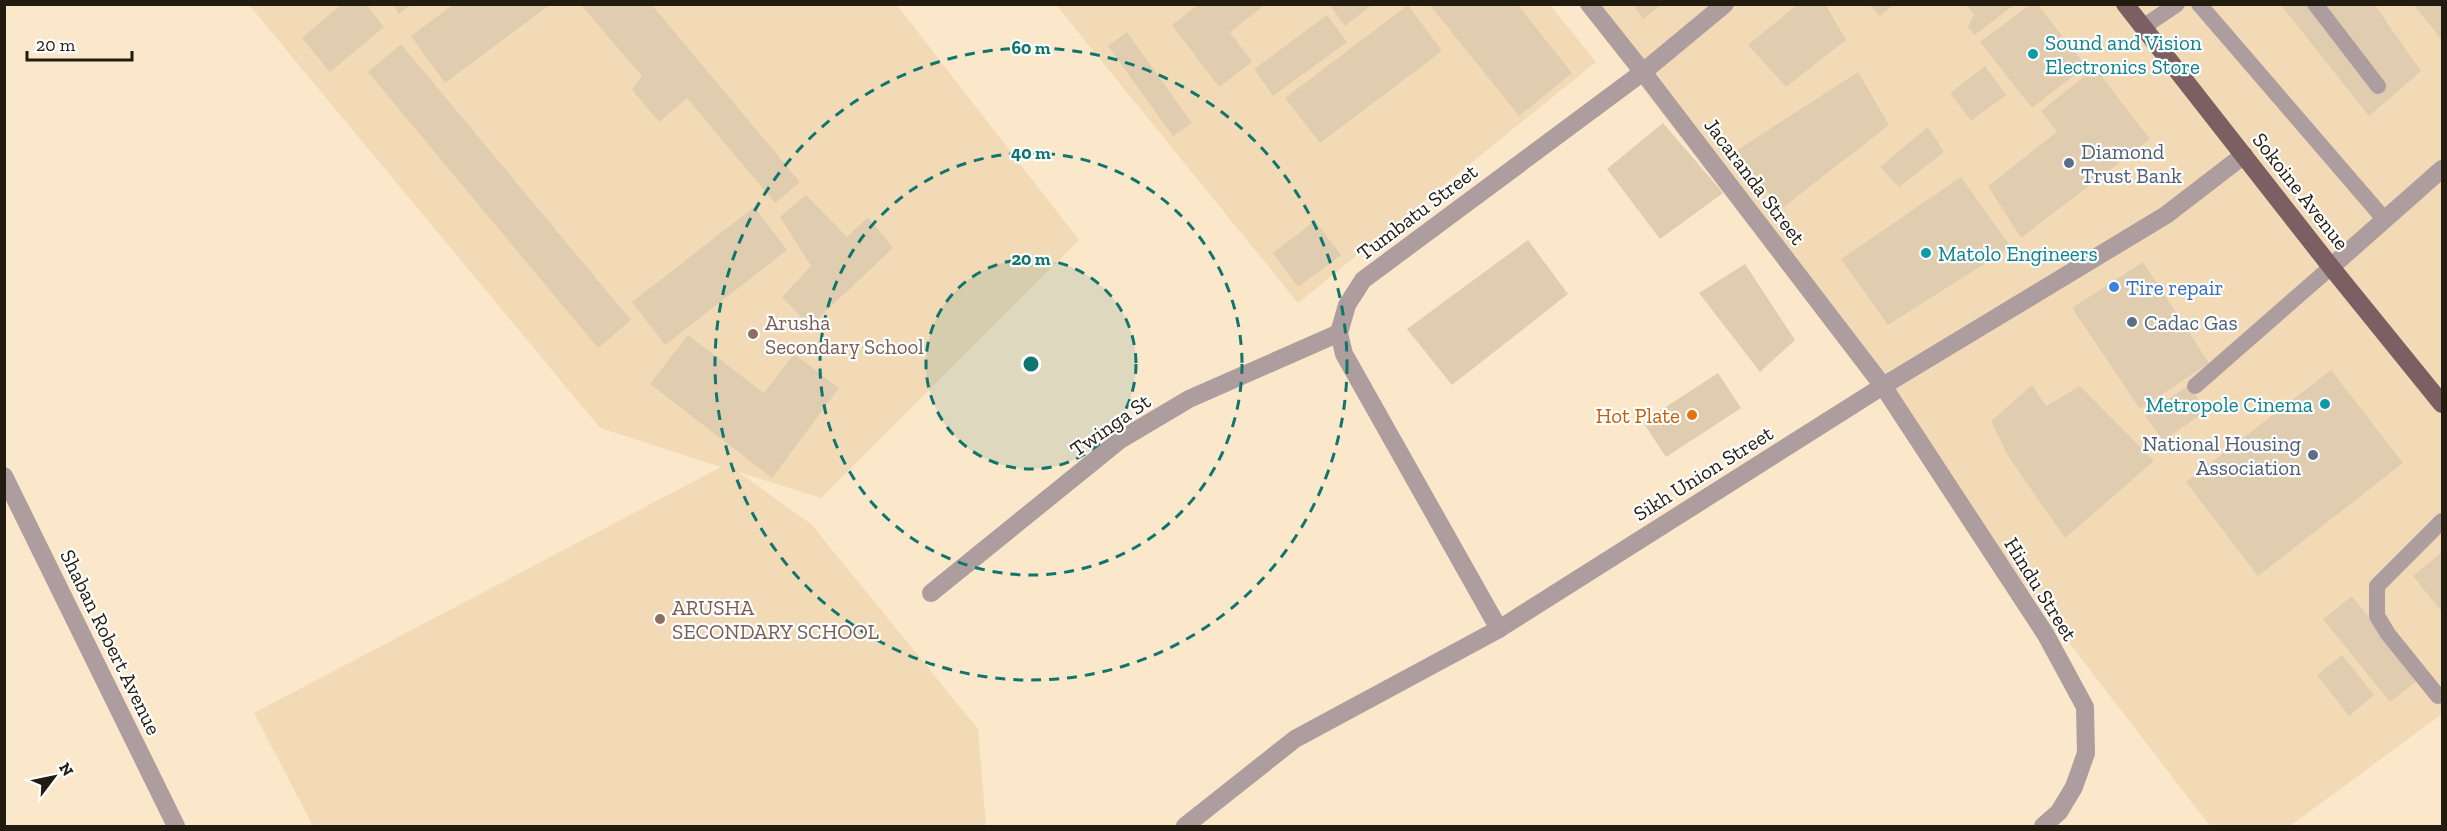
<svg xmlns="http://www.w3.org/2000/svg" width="2447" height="831" viewBox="0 0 2447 831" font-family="'Zilla Slab',serif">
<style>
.built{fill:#f2dab6}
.building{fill:#e0cdb0}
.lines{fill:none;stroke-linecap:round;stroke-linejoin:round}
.service{stroke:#ae9d9f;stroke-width:16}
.minor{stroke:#ae9d9f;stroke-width:18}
.tertiary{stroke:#ae9d9f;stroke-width:18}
.primary{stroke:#7b5f62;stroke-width:18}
.ring{fill:none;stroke:#0f766e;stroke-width:3;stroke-dasharray:10 8}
.culture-dot{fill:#0f9aa8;stroke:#fff;stroke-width:2}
.service-dot{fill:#5c6f8a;stroke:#fff;stroke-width:2}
.shop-dot{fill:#3f7fe0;stroke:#fff;stroke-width:2}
.education-dot{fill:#8d6e63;stroke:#fff;stroke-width:2}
.food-dot{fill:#e8710a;stroke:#fff;stroke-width:2}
.labels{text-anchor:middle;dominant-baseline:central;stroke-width:4.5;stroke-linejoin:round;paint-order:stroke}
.culture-label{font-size:21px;fill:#0d838f;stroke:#fff;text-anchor:start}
.service-label{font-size:21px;fill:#4e5e75;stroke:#fff;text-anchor:start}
.street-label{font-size:21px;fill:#221b10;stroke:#fff}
.shop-label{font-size:21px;fill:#366cbe;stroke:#fff;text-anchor:start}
.education-label{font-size:21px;fill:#785e54;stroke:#fff;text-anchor:start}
.food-label{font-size:21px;fill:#c56008;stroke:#fff;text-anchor:end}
.centre{fill:#0f766e;stroke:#fff;stroke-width:3}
.ring-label{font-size:18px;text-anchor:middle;font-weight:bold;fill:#0f766e;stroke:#fff;stroke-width:4.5;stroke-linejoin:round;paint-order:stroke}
</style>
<rect width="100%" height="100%" fill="#fbe7ca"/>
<g class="built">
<polygon points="249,5 897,5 1079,240 821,498 738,472 811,524 978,729 986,826 313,826 254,713 721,467 600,428"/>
<polygon points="1056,5 1550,5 1596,62 1298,303"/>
<polygon points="1579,5 2442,5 2442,714 2290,826 2210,826"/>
</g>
<g class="building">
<polygon points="342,4 366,4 384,27 330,72 302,38"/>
<polygon points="392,4 412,4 399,14"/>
<polygon points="454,4 551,4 445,83 411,36"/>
<polygon points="580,4 651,4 800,182 775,203 687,98 659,122 632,90 642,76"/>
<polygon points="1199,4 1266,4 1230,32 1252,62 1219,87 1172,25"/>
<polygon points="1329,4 1373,4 1345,26"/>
<polygon points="1429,4 1517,4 1572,73 1519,116"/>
<polygon points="1633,4 1662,4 1643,19"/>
<polygon points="1798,4 1825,4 1846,40 1786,87 1748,45"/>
<polygon points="1869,4 1894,4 1880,16"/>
<polygon points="1965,4 2015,4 1975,35 1968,27 1974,14"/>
<polygon points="2031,4 2037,4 2086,66 2032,108 1980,42"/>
<polygon points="2280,4 2374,4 2421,71 2369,116"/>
<polygon points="2413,4 2442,4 2442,40"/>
<polygon points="1408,5 1442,51 1320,143 1285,98"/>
<polygon points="1327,15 1347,42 1273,96 1254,69"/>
<polygon points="1127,32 1192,123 1173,136 1108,46"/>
<polygon points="401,44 631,320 598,348 368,72"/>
<polygon points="1985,66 2006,95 1971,121 1950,93"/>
<polygon points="2095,68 2150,139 2021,238 1988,186 2057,132 2041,111"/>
<polygon points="1858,72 1889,125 1781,209 1736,151"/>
<polygon points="1663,123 1723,193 1660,239 1607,169"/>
<polygon points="1928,127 1944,152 1899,187 1880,167"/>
<polygon points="1961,177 2011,247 1888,325 1841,259"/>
<polygon points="806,195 847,237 868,217 893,248 810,326 782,297 811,266 780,217"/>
<polygon points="754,207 787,250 665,345 632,302"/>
<polygon points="1315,221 1341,255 1298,287 1273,253"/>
<polygon points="1528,240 1568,294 1452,385 1407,329"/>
<polygon points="2143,262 2209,363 2140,409 2072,308"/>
<polygon points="1745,264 1795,340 1760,372 1699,293"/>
<polygon points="688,335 764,393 794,354 839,388 772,478 650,384"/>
<polygon points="2331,370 2403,463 2258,576 2186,482"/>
<polygon points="1718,373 1741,408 1666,457 1643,422"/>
<polygon points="2032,385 2046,406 2080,386 2154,461 2065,538 2008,456 1991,421"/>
<polygon points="2189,385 2206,411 2163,441 2145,415"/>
<polygon points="2442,552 2442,612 2413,576"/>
<polygon points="2352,596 2418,680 2390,702 2323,619"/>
<polygon points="2342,655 2374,695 2349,716 2317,675"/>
</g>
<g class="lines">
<g class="service">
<polyline points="2199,4 2385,220"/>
<polyline points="2315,4 2378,86"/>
<polyline points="2143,27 2177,4"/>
<polyline points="2195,386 2331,267"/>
<polyline points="2438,696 2388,634 2377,616 2377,586 2442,521"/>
</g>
<g class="minor">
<polyline points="1589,4 1643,72 1883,386 2046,635 2085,707 2086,753 2074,787 2059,812 2043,826"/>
<polyline points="2331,267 2442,169"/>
<polyline points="931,593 1120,440 1189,399 1339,333"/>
<polyline points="1499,629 1344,354 1339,333 1347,305 1363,280 1643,72 1725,4"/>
<polyline points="1185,826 1295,739 1499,629 1883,386 2166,215 2244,155"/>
</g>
<polyline class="tertiary" points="4,476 176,826"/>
<polyline class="primary" points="2125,4 2331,267 2442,404"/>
</g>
<circle cx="1031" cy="364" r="105" fill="#0f766e" fill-opacity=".12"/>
<g class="ring">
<circle cx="1031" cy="364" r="105"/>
<circle cx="1031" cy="364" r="211"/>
<circle cx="1031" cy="364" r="316"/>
</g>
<g class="culture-dot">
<circle cx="2033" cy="54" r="6"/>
<circle cx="1926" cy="253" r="6"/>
<circle cx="2325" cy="404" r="6"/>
</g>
<g class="service-dot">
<circle cx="2069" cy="163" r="6"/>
<circle cx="2132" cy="322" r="6"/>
<circle cx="2313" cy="455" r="6"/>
</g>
<circle class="shop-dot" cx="2114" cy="287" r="6"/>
<g class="education-dot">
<circle cx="753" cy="334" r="6"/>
<circle cx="660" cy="619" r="6"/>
</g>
<circle class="food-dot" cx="1692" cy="415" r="6"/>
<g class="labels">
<g class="culture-label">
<text x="2045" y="42">Sound and Vision<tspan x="2045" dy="24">Electronics Store</tspan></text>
<text x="1938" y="253">Matolo Engineers</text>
<text x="2313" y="404" text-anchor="end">Metropole Cinema</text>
</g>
<g class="service-label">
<text x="2081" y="151">Diamond<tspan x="2081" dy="24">Trust Bank</tspan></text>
<text x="2144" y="322">Cadac Gas</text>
<text x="2301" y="443" text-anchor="end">National Housing<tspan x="2301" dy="24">Association</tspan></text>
</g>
<g class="street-label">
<text transform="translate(1755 181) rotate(53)">Jacaranda Street</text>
<text transform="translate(2301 191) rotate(52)">Sokoine Avenue</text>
<text transform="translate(1417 212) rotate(-37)">Tumbatu Street</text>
<text transform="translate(1110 425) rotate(-35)">Twinga St</text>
<text transform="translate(1703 473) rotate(-32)">Sikh Union Street</text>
<text transform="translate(2041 589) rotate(58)">Hindu Street</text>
<text transform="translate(111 642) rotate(64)">Shaban Robert Avenue</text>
</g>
<g class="shop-label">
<text x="2126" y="287">Tire repair</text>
</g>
<g class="education-label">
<text x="765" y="322">Arusha<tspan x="765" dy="24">Secondary School</tspan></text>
<text x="672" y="607">ARUSHA<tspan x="672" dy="24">SECONDARY SCHOOL</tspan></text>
</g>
<g class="food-label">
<text x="1680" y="415">Hot Plate</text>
</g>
</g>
<circle cx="1031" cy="364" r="9" class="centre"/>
<g class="ring-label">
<text x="1031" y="54">60 m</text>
<text x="1031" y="159">40 m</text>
<text x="1031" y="265">20 m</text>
</g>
<rect width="2447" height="831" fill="none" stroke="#221b10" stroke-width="12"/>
<g transform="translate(54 777) rotate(58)" stroke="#ffffff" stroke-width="4.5" paint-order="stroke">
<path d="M0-4.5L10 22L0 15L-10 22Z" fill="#221b10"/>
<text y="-9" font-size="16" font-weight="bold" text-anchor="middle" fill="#221b10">N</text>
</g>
<path d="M27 51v9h105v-9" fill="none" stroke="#221b10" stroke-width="3"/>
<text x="36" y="51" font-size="18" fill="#221b10" stroke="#ffffff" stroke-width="4.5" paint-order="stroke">20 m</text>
</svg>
